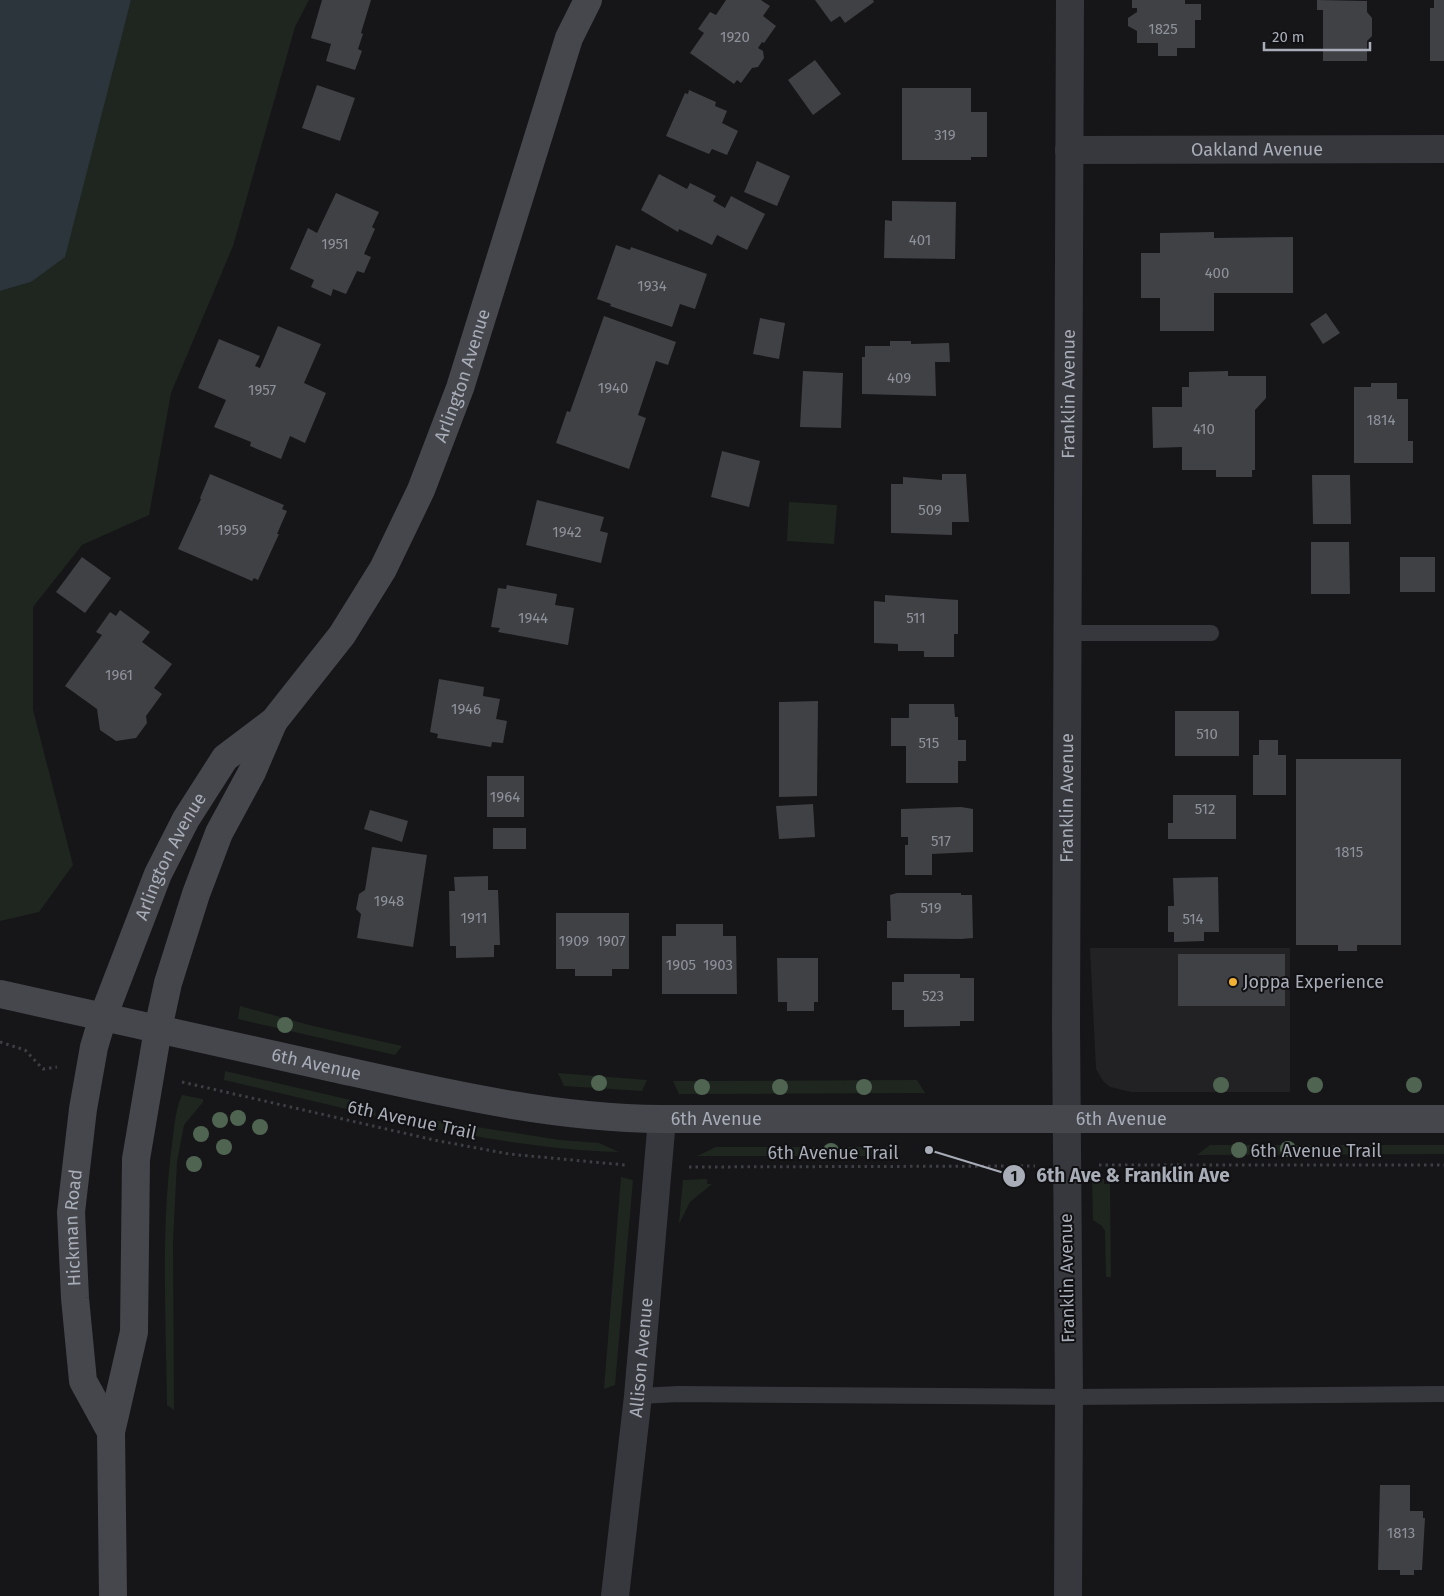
<svg xmlns="http://www.w3.org/2000/svg" width="1444" height="1596" viewBox="0 0 1444 1596" font-family="'Fira Sans',sans-serif">
<style>
.built{fill:#222225}
.green{fill:#1e261f}
.water{fill:#2c353c}
.building{fill:#404145}
.lines{fill:none;stroke-linecap:round;stroke-linejoin:round}
.path{stroke:#3d3f44;stroke-width:3;stroke-dasharray:2.5 4;stroke-linecap:butt}
.lane{stroke:#37383d;stroke-width:16}
.street{stroke:#37383d;stroke-width:28}
.secondary{stroke:#45474d;stroke-width:28}
.tree{fill:#506452}
.poi-dot{fill:#f2b134;stroke:#111113;stroke-width:2}
.labels{text-anchor:middle;dominant-baseline:central;stroke-width:4;stroke-linejoin:round;paint-order:stroke}
.number-label{font-size:15px;fill:#8e929b}
.street-label{font-size:18px;fill:#a8adb8;stroke:#111113}
.poi-label{font-size:18px;fill:#a8adb8;stroke:#111113;text-anchor:start}
.leader{fill:none;stroke:#a8adb8;stroke-width:2}
.callout-dot{fill:#a8adb8;stroke:#111113;stroke-width:2}
.mark-label{font-size:15px;text-anchor:middle;font-weight:bold;fill:#111}
.callout-label{font-size:19px;text-anchor:middle;font-weight:bold;fill:#a8adb8;stroke:#111113;stroke-width:4;stroke-linejoin:round;paint-order:stroke}
</style>
<rect width="100%" height="100%" fill="#161618"/>
<polygon class="built" points="1090,948 1290,948 1290,1092 1131,1092 1110,1087 1103,1081 1096,1069"/>
<g class="green">
<polygon points="131,0 309,0 295,27 233,246 171,393 149,515 82,545 33,607 33,710 73,865 39,912 0,921 0,291 31,282 102,109"/>
<polygon points="789,502 837,505 834,544 787,541"/>
<polygon points="240,1006 313,1026 402,1046 395,1055 238,1019"/>
<polygon points="225,1071 368,1104 375,1109 376,1116 224,1080"/>
<polygon points="558,1073 647,1080 642,1091 564,1086"/>
<polygon points="917,1080 925,1093 679,1094 673,1081"/>
<path d="M 182,1095 L 203,1099 L 203,1102 L 184,1125 L 177,1162 L 173,1242 L 174,1410 L 167,1405 C 166,1321 161,1236 171,1152 C 174,1133 174,1113 182,1095 Z"/>
<path d="M 420,1118 L 560,1140 L 599,1143 L 619,1152 C 550,1150 482,1138 415,1125 Z"/>
<polygon points="1210,1145 1444,1145 1444,1154 1197,1155"/>
<polygon points="716,1147 901,1147 889,1156 697,1156"/>
<polygon points="621,1177 633,1180 615,1385 604,1389"/>
<polygon points="707,1179 707,1184 712,1184 690,1202 679,1224 683,1180"/>
<polygon points="1104,1179 1104,1184 1110,1184 1111,1277 1106,1277 1105,1231 1102,1226 1093,1220 1092,1180"/>
</g>
<polygon class="water" points="0,0 131,0 65,257 31,282 0,291"/>
<g class="building">
<polygon points="322,0 371,0 361,33 363,34 358,49 362,51 355,70 326,61 331,44 311,38"/>
<polygon points="726,0 761,0 770,6 763,16 776,26 764,43 762,42 758,48 763,51 764,58 758,67 752,68 741,83 737,80 734,84 690,53 704,33 698,29 710,12 716,15"/>
<polygon points="815,0 873,0 874,2 845,23 840,16 831,22"/>
<polygon points="1132,0 1185,0 1185,4 1201,4 1201,20 1195,20 1195,48 1177,48 1177,56 1158,56 1158,43 1137,43 1137,31 1128,26 1128,18 1137,12 1137,8 1132,8"/>
<polygon points="1317,0 1367,1 1367,12 1372,18 1372,36 1367,41 1367,61 1323,61 1323,10 1317,10"/>
<polygon points="1434,0 1444,0 1444,61 1430,61 1430,8 1434,8"/>
<polygon points="815,60 841,94 813,115 788,80"/>
<polygon points="317,85 355,98 340,141 302,128"/>
<polygon points="902,88 971,88 971,112 987,112 987,157 971,157 971,160 902,160"/>
<polygon points="689,90 716,102 715,106 727,111 722,123 738,131 727,155 712,149 709,154 666,136 685,93 688,94"/>
<polygon points="757,161 790,176 777,206 744,192"/>
<polygon points="659,174 687,189 690,183 716,196 713,201 725,208 731,196 765,214 747,250 717,235 712,245 679,229 678,232 641,210"/>
<polygon points="336,193 379,212 372,227 375,229 364,254 371,257 364,273 357,271 346,294 333,289 331,296 311,287 314,280 290,269 308,228 317,233"/>
<polygon points="892,201 956,202 955,259 884,258 885,220 892,221"/>
<polygon points="1214,232 1214,238 1293,237 1293,293 1214,293 1214,331 1160,331 1160,298 1141,298 1141,253 1160,253 1160,233"/>
<polygon points="616,245 630,250 631,247 707,274 695,309 680,304 672,327 610,306 611,304 597,299"/>
<polygon points="1326,313 1340,333 1323,344 1310,324"/>
<polygon points="604,316 676,342 668,365 656,361 638,415 646,418 629,469 556,443 567,411 570,412"/>
<polygon points="760,318 785,323 779,359 753,354"/>
<polygon points="278,326 321,344 304,383 326,393 305,443 290,436 281,459 250,446 251,442 214,427 226,400 198,388 219,339 260,356 255,366 260,368"/>
<polygon points="890,341 911,341 911,344 949,343 950,362 935,362 936,396 862,394 862,357 865,357 865,346 890,346"/>
<polygon points="803,371 843,373 841,428 800,427"/>
<polygon points="1228,371 1228,376 1266,376 1266,398 1255,410 1255,470 1252,470 1252,477 1216,477 1216,470 1182,470 1182,447 1153,448 1152,407 1182,407 1182,387 1189,387 1189,372"/>
<polygon points="1371,383 1397,383 1397,399 1408,399 1408,441 1413,441 1413,463 1354,463 1354,387 1371,387"/>
<polygon points="722,451 760,461 749,507 711,497"/>
<polygon points="210,474 284,505 282,509 287,511 277,534 279,534 258,580 254,578 252,581 178,549 201,499 200,498"/>
<polygon points="942,474 966,474 969,522 952,522 952,535 891,533 891,484 903,484 903,477 942,480"/>
<polygon points="1312,475 1350,475 1351,524 1313,524"/>
<polygon points="537,500 604,517 600,531 608,533 601,563 526,545"/>
<polygon points="1311,542 1349,542 1350,594 1311,594"/>
<polygon points="82,557 111,578 85,613 56,592"/>
<rect x="1400" y="557" width="35" height="35"/>
<polygon points="507,585 557,594 555,605 574,608 568,645 498,632 500,628 491,627 498,588 506,589"/>
<polygon points="885,595 958,600 958,634 954,634 954,657 924,657 924,651 898,651 898,644 874,643 874,601 885,602"/>
<polygon points="120,610 150,632 142,642 172,664 154,688 162,694 146,716 147,723 136,738 116,741 100,730 97,709 65,686 102,635 96,632 110,612 116,616"/>
<polygon points="439,679 484,687 483,696 500,699 496,719 507,721 503,743 492,742 491,747 437,738 438,734 430,732"/>
<polygon points="818,701 817,796 779,797 779,702"/>
<polygon points="909,704 954,704 955,717 958,717 958,740 966,740 966,761 958,761 958,783 906,783 906,746 891,746 891,718 909,718"/>
<rect x="1175" y="711" width="64" height="45"/>
<polygon points="1259,740 1278,740 1278,755 1286,755 1286,795 1253,795 1253,755 1259,755"/>
<polygon points="1296,759 1401,759 1401,945 1357,945 1357,951 1338,951 1338,945 1296,945"/>
<rect x="487" y="776" width="37" height="41"/>
<polygon points="1173,795 1236,795 1236,839 1168,839 1168,823 1173,823"/>
<polygon points="813,804 815,837 779,839 776,806"/>
<polygon points="961,807 973,809 973,852 932,854 932,875 905,875 905,845 908,845 908,837 901,837 901,809"/>
<polygon points="370,810 408,821 402,842 364,829"/>
<rect x="493" y="828" width="33" height="21"/>
<polygon points="372,847 427,855 413,947 357,938 361,914 356,909 359,894 365,890"/>
<polygon points="488,876 488,890 498,890 500,945 494,945 494,957 456,958 456,946 450,946 449,891 455,891 454,877"/>
<polygon points="1218,877 1219,932 1204,932 1204,941 1174,942 1174,932 1168,932 1168,906 1174,906 1173,878"/>
<polygon points="897,893 961,893 961,895 972,895 973,938 961,939 887,938 887,921 891,921 890,895"/>
<polygon points="556,913 629,913 629,969 612,969 612,976 575,976 575,969 556,969"/>
<polygon points="676,924 723,924 723,936 736,936 737,994 662,994 662,936 676,936"/>
<rect x="1178" y="954" width="107" height="52"/>
<polygon points="777,958 818,958 818,1002 814,1002 814,1011 787,1011 787,1002 778,1002"/>
<polygon points="904,974 960,974 960,978 974,978 974,1021 960,1021 960,1026 904,1027 904,1010 892,1010 892,982 904,982"/>
<polygon points="1380,1485 1410,1485 1410,1511 1423,1511 1423,1518 1425,1518 1422,1570 1414,1570 1414,1575 1400,1575 1400,1570 1378,1570"/>
</g>
<g class="lines">
<g class="path">
<polyline points="0,1042 25,1050 43,1069 57,1067"/>
<polyline points="182,1082 434,1140 509,1154 625,1165"/>
<polyline points="1099,1165 1444,1165"/>
<polyline points="689,1167 1035,1166"/>
</g>
<g class="lane">
<polyline points="1067,633 1211,633"/>
<polyline points="638,1396 679,1394 1069,1397 1444,1394"/>
</g>
<g class="street">
<path id="s1" d="M 1069,150 L 1444,149"/>
<path id="s2" d="M 615,1596 L 638,1396 L 662,1119"/>
<path id="s3" d="M 1068,1596 L 1069,1397 L 1066,1024 L 1070,0"/>
</g>
<g class="secondary">
<path id="s4" d="M 0,994 C 111,1018 222,1043 333,1068 C 441,1092 550,1118 662,1119 L 1444,1119"/>
<path id="s5" d="M 111,1432 L 83,1381 L 75,1298 L 71,1212 L 83,1109 L 94,1047 L 103,1017 L 158,874 L 186,819 L 225,758 L 274,721 L 342,635 L 383,569 L 421,490 L 460,388 L 569,38 L 588,0"/>
<polyline points="113,1596 111,1432 134,1332 136,1159 158,1029 168,983 196,894 219,833 252,772 273,723"/>
</g>
</g>
<g class="tree">
<circle cx="285" cy="1025" r="8"/>
<circle cx="599" cy="1083" r="8"/>
<circle cx="1221" cy="1085" r="8"/>
<circle cx="1315" cy="1085" r="8"/>
<circle cx="1414" cy="1085" r="8"/>
<circle cx="702" cy="1087" r="8"/>
<circle cx="780" cy="1087" r="8"/>
<circle cx="864" cy="1087" r="8"/>
<circle cx="238" cy="1118" r="8"/>
<circle cx="220" cy="1120" r="8"/>
<circle cx="260" cy="1127" r="8"/>
<circle cx="201" cy="1134" r="8"/>
<circle cx="224" cy="1147" r="8"/>
<circle cx="1288" cy="1149" r="8"/>
<circle cx="1239" cy="1150" r="8"/>
<circle cx="831" cy="1151" r="8"/>
<circle cx="194" cy="1164" r="8"/>
</g>
<circle class="poi-dot" cx="1233" cy="982" r="5"/>
<g class="labels">
<g class="number-label">
<text x="1163" y="29">1825</text>
<text x="735" y="37">1920</text>
<text x="945" y="135">319</text>
<text x="920" y="240">401</text>
<text x="335" y="244">1951</text>
<text x="1217" y="273">400</text>
<text x="652" y="286">1934</text>
<text x="899" y="378">409</text>
<text x="613" y="388">1940</text>
<text x="262" y="390">1957</text>
<text x="1381" y="420">1814</text>
<text x="1204" y="429">410</text>
<text x="930" y="510">509</text>
<text x="232" y="530">1959</text>
<text x="567" y="532">1942</text>
<text x="533" y="618">1944</text>
<text x="916" y="618">511</text>
<text x="119" y="675">1961</text>
<text x="466" y="709">1946</text>
<text x="1207" y="734">510</text>
<text x="929" y="743">515</text>
<text x="505" y="797">1964</text>
<text x="1205" y="809">512</text>
<text x="941" y="841">517</text>
<text x="1349" y="852">1815</text>
<text x="389" y="901">1948</text>
<text x="931" y="908">519</text>
<text x="474" y="918">1911</text>
<text x="1193" y="919">514</text>
<text x="574" y="941">1909</text>
<text x="611" y="941">1907</text>
<text x="681" y="965">1905</text>
<text x="718" y="965">1903</text>
<text x="933" y="996">523</text>
<text x="1401" y="1533">1813</text>
</g>
<g class="street-label">
<text stroke="none"><textPath href="#s1" startOffset="188">Oakland Avenue</textPath></text>
<text stroke="none"><textPath href="#s5" startOffset="1171">Arlington Avenue</textPath></text>
<text stroke="none"><textPath href="#s3" startOffset="1202">Franklin Avenue</textPath></text>
<text stroke="none"><textPath href="#s3" startOffset="798">Franklin Avenue</textPath></text>
<text stroke="none"><textPath href="#s5" startOffset="600">Arlington Avenue</textPath></text>
<text stroke="none"><textPath href="#s4" startOffset="324">6th Avenue</textPath></text>
<text stroke="none"><textPath href="#s4" startOffset="729">6th Avenue</textPath></text>
<text stroke="none"><textPath href="#s4" startOffset="1134">6th Avenue</textPath></text>
<text transform="translate(412 1120) rotate(12)">6th Avenue Trail</text>
<text x="1316" y="1151">6th Avenue Trail</text>
<text x="833" y="1153">6th Avenue Trail</text>
<text stroke="none"><textPath href="#s5" startOffset="212">Hickman Road</textPath></text>
<text transform="translate(1067 1278) rotate(-91)">Franklin Avenue</text>
<text stroke="none"><textPath href="#s2" startOffset="240">Allison Avenue</textPath></text>
</g>
<g class="poi-label">
<text x="1243" y="982">Joppa Experience</text>
</g>
</g>
<path class="leader" d="M929 1150L1014 1176"/>
<g class="callout-dot">
<circle cx="929" cy="1150" r="5"/>
<circle cx="1014" cy="1176" r="12"/>
</g>
<g class="mark-label">
<text x="1014" y="1181">1</text>
</g>
<g class="callout-label">
<text x="1133" y="1182">6th Ave &amp; Franklin Ave</text>
</g>
<path d="M1264 42v8h106v-8" fill="none" stroke="#a8adb8" stroke-width="2.5"/>
<text x="1272" y="42" font-size="15" fill="#a8adb8" stroke="#111113" stroke-width="4" paint-order="stroke">20 m</text>
</svg>
